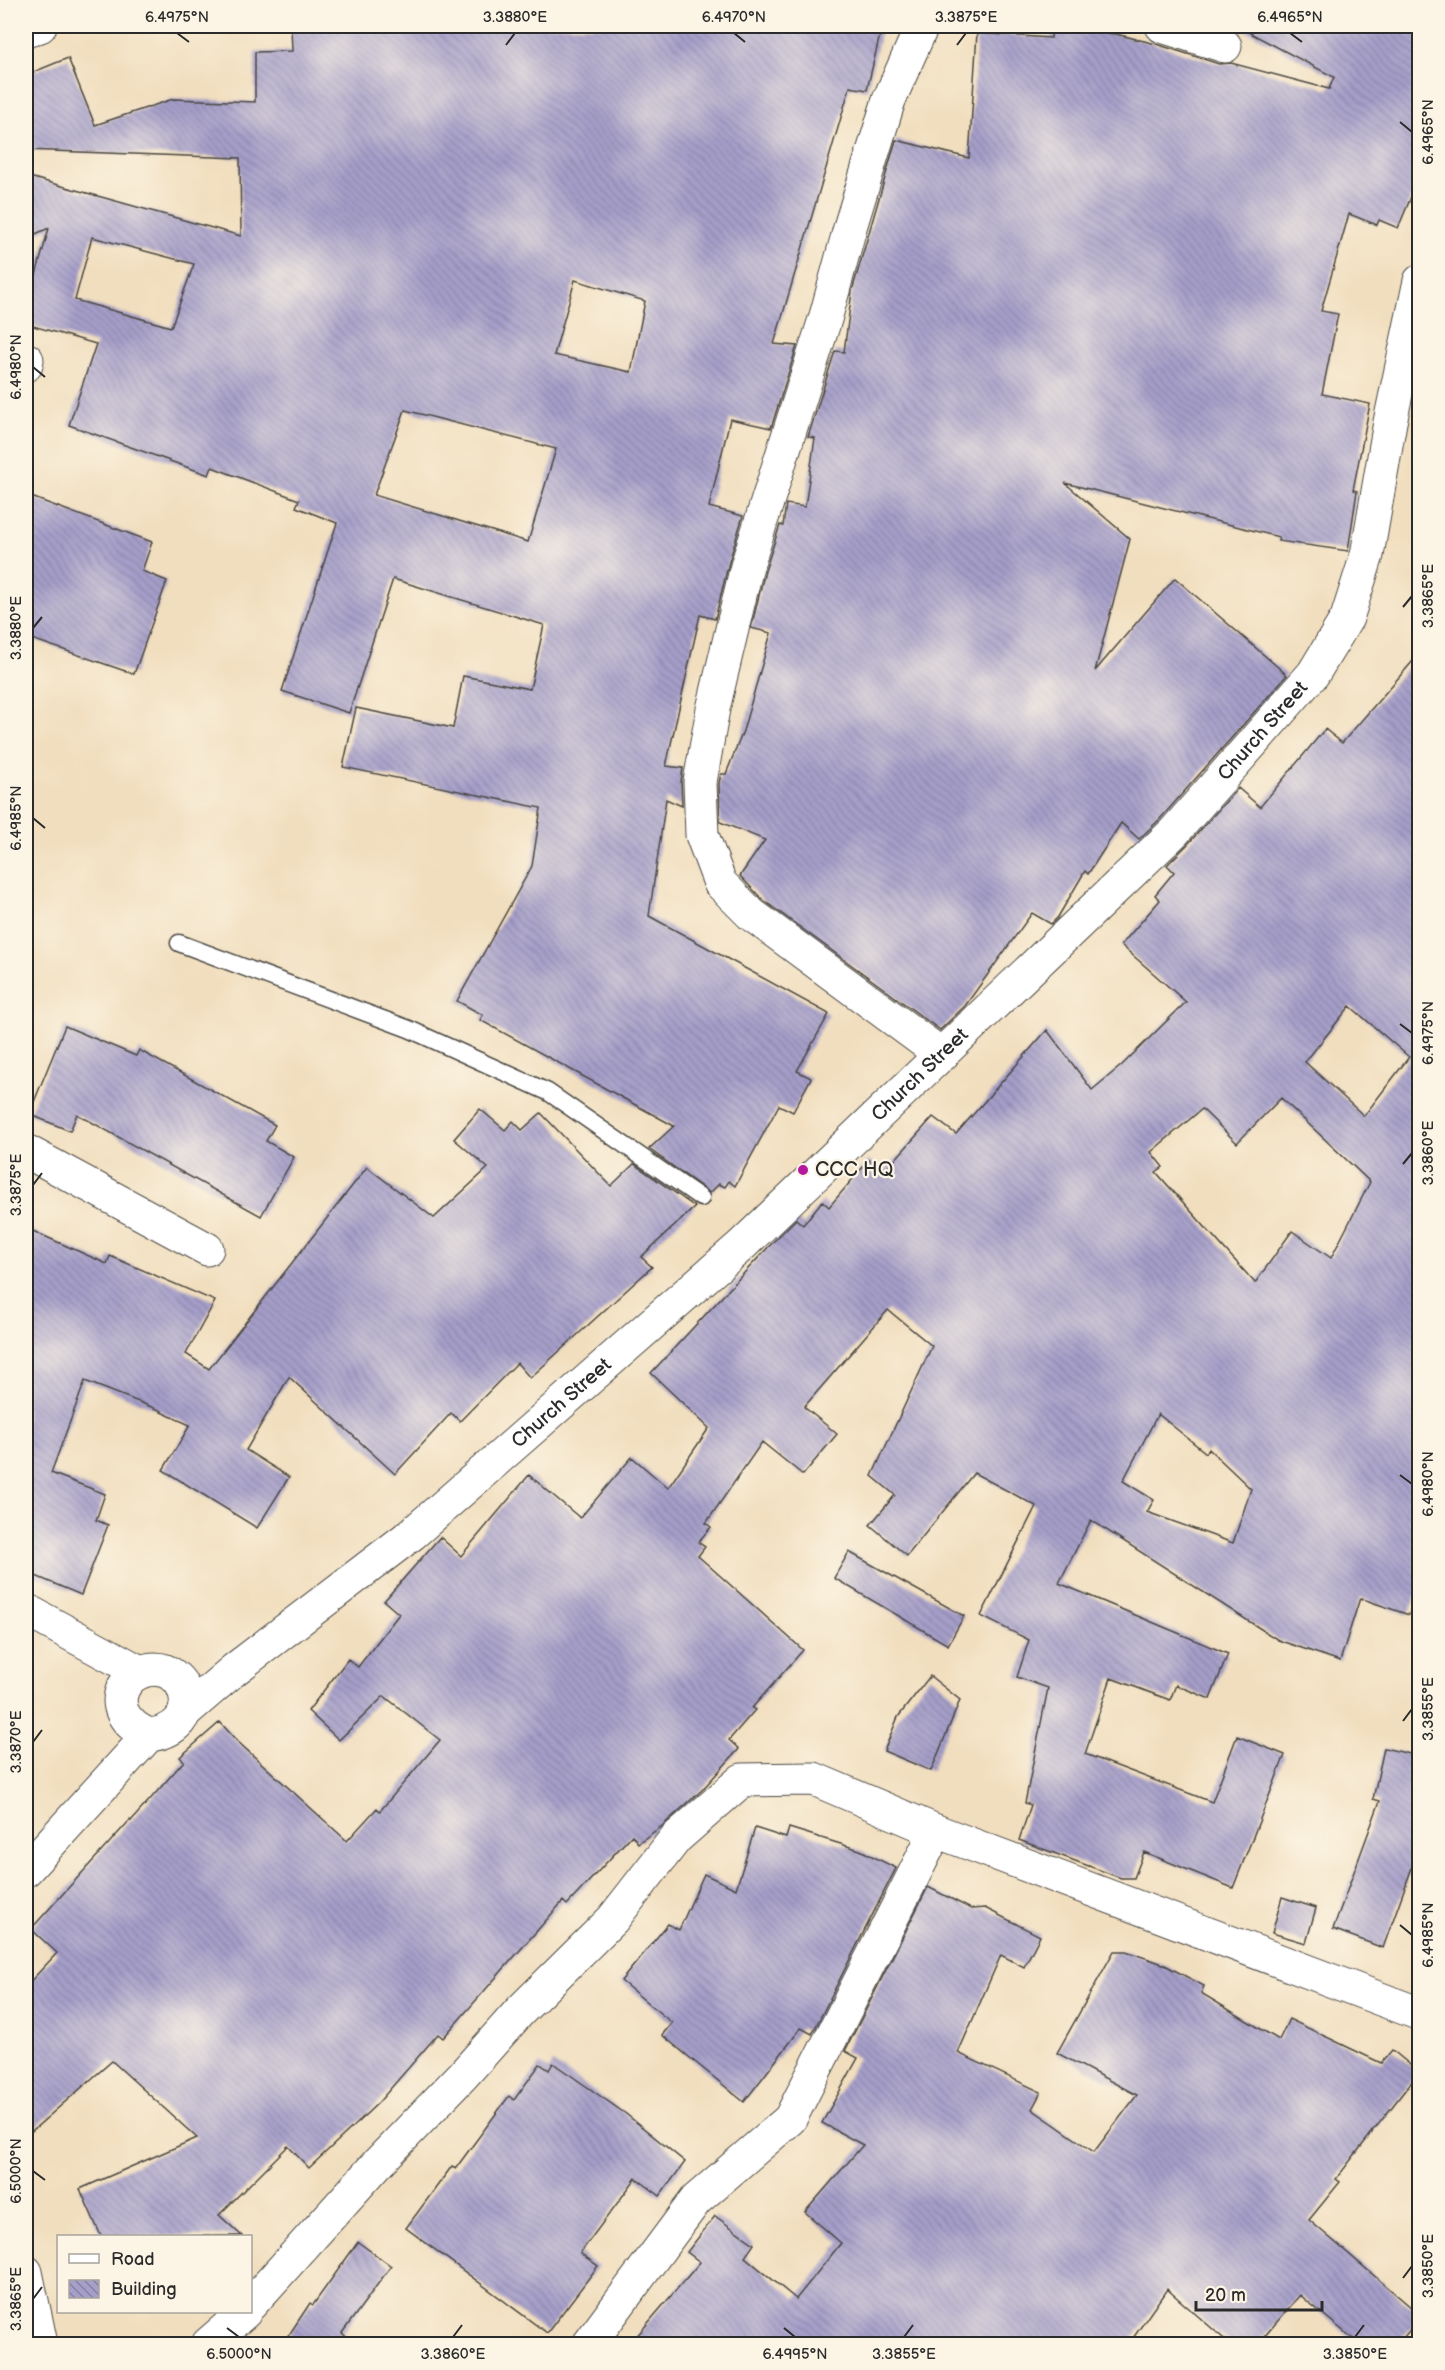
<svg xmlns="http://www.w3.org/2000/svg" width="1445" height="2370" viewBox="0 0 1445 2370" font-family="'Balsamiq Sans',sans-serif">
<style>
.building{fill:url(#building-back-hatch);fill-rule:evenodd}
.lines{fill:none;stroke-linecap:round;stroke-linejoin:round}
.service-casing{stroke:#494641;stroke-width:19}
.minor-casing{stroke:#494641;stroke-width:35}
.tertiary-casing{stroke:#494641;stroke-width:35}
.service{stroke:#fff;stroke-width:16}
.minor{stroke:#fff;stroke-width:33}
.tertiary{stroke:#fff;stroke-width:33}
.ticks{fill:none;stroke:#2b2b2b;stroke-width:2}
.poi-dot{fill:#b5179e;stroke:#fcf5e5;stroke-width:2}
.labels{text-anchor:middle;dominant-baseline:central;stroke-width:4.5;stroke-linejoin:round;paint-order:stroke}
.street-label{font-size:20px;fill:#2b2b2b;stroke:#fcf5e5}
.poi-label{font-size:20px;fill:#2b2b2b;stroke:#fcf5e5;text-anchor:start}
.neatline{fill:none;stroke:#2b2b2b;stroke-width:2}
.ticks-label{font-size:15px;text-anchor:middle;fill:#2b2b2b}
</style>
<defs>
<pattern id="building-back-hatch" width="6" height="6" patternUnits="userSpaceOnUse" patternTransform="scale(1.5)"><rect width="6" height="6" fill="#a69fca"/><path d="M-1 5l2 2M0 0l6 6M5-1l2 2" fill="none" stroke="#8782a4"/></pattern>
</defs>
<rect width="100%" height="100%" fill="#fcf5e5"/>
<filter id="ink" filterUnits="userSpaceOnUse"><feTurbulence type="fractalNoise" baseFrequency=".0167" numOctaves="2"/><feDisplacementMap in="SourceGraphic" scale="12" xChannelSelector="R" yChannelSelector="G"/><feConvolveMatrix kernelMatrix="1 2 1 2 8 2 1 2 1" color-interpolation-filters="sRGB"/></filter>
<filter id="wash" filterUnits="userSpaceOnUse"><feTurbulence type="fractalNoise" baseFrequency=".008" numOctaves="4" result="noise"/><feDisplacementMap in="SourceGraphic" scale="24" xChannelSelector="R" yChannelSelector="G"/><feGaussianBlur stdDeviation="1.35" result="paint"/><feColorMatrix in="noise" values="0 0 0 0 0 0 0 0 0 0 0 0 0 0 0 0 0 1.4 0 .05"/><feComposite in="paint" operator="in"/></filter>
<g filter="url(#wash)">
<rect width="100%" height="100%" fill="#f1debe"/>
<g id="blocks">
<g class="building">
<path d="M 291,26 L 882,26 L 867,90 L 850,87 L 774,344 L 797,346 L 771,428 L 730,419 L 709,507 L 743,516 L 729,562 L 715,619 L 700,615 L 666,766 L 683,768 L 681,782 L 682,806 L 666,799 L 649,916 L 829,1014 L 797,1071 L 811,1078 L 793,1112 L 779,1105 L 735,1186 L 729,1181 L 725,1187 L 719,1184 L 710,1193 L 649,1149 L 674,1126 L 480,1020 L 483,1015 L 457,1001 L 532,866 L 541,808 L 343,767 L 356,708 L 453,728 L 463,676 L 530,689 L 544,625 L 393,579 L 349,713 L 282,691 L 337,523 L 296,507 L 299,500 L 212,467 L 209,475 L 69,425 L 96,344 L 26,324 L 26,311 L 49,228 L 26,238 L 26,176 L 241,236 L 240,158 L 26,150 L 26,75 L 68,58 L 95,125 L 173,99 L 255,102 L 255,52 L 292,51 ZM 92,237 L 194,264 L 171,327 L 75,300 ZM 575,280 L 645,301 L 631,372 L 554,355 ZM 405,410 L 556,449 L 528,542 L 374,495 Z"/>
<polygon points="1237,26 1419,26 1419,201 1411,197 1398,228 1379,220 1377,225 1349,214 1321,311 1338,314 1322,394 1370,404 1353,490 1357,491 1348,551 1278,541 1279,537 1065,483 1130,539 1095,671 1175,578 1287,675 1160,819 1139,839 1121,823 1088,874 1085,871 1058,917 1051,924 1032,913 965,1006 940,1030 763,900 740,876 765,840 720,822 719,783 721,774 726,774 743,731 771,633 751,628 765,571 780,525 783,526 786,504 805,507 815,438 808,437 835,351 844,352 852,291 896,140 969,158 977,33 1051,38 1052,27 1116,34 1156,44 1219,64 1231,63 1329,89 1334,77"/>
<polygon points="26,495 152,542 142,571 167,581 134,674 26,637"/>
<path d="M 1419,654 L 1419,1583 L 1409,1615 L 1360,1598 L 1340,1661 L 1278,1640 L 1091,1520 L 1059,1583 L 1228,1654 L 1210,1699 L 1176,1685 L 1170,1700 L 1111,1678 L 1085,1754 L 1212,1802 L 1237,1736 L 1285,1755 L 1233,1888 L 1144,1852 L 1134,1878 L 1121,1878 L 1019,1840 L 1031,1805 L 1025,1803 L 1048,1688 L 1017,1677 L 1029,1640 L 981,1616 L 1036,1506 L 974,1473 L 907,1556 L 870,1525 L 895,1495 L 872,1476 L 932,1346 L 888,1310 L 804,1407 L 837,1434 L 803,1475 L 762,1442 L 706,1523 L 711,1527 L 698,1542 L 705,1547 L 698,1556 L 803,1650 L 752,1708 L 755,1710 L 729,1740 L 739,1749 L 702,1790 L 662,1826 L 638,1843 L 632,1835 L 567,1905 L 563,1901 L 443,2038 L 438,2034 L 378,2103 L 309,2168 L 288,2146 L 219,2215 L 242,2236 L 101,2236 L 80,2189 L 197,2138 L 112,2061 L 26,2136 L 26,1986 L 57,1953 L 31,1929 L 130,1820 L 131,1821 L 184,1761 L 180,1757 L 220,1722 L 237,1741 L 347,1841 L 377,1808 L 380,1811 L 440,1740 L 384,1696 L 339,1740 L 308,1711 L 348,1659 L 358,1667 L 399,1614 L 384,1601 L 440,1537 L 461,1556 L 529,1475 L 580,1518 L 632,1457 L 668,1488 L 709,1428 L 651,1373 L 773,1242 L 796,1219 L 803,1225 L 822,1201 L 829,1207 L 869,1160 L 884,1172 L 933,1117 L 956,1134 L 1047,1030 L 1092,1090 L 1122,1065 L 1186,1002 L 1121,945 L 1160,900 L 1155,895 L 1174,872 L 1167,865 L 1188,844 L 1238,788 L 1260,807 L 1325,729 L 1342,743 ZM 1350,1006 L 1409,1057 L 1364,1116 L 1305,1062 ZM 1281,1098 L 1370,1182 L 1331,1258 L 1292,1231 L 1255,1283 L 1156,1172 L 1163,1167 L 1151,1152 L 1202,1109 L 1237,1143 ZM 1158,1414 L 1206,1453 L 1209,1449 L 1251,1489 L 1233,1543 L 1147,1512 L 1154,1500 L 1123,1481 Z"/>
<polygon points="65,1026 136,1056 139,1050 275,1125 266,1141 294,1157 261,1216 77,1114 70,1131 29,1114"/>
<polygon points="480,1109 505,1130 513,1121 522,1130 541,1113 611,1186 634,1164 695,1207 641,1257 652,1267 530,1378 517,1363 460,1421 451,1413 395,1474 289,1377 246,1450 289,1477 257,1528 163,1470 190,1425 161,1412 162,1411 85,1381 51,1473 105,1494 96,1520 108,1525 81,1595 26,1572 26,1228 107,1264 110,1256 215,1301 186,1354 209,1369 367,1167 434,1218 488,1168 454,1139"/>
<polygon points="849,1552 964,1616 948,1645 834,1578"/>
<polygon points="930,1676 960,1700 931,1771 884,1751 898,1717"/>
<polygon points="1384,1748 1419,1756 1419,1848 1383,1948 1333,1929 1380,1801 1373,1799"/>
<polygon points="755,1828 786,1838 789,1828 860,1850 896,1868 812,2034 801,2028 744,2102 662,2035 672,2023 621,1981 668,1924 679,1930 704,1874 736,1889"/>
<polygon points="928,1887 971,1909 985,1908 1040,1936 1024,1967 1001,1955 958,2053 1041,2092 1032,2109 1094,2152 1137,2095 1057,2053 1114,1951 1126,1951 1163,1964 1204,1986 1201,1993 1279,2040 1289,2019 1381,2063 1392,2050 1419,2072 1336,2179 1340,2182 1309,2220 1419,2314 1419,2319 1398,2344 1359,2344 1300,2295 1258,2344 1230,2344 1167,2289 1129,2344 630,2344 700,2262 687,2252 715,2216 754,2244 745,2257 796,2299 841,2243 805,2212 863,2145 822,2123 858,2058 845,2051"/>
<polygon points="1282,1897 1316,1908 1306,1943 1272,1933"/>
<polygon points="553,2063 626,2114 685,2162 660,2196 636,2178 580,2253 598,2266 547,2333 406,2228 452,2166 456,2168 509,2096 514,2100 540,2064 549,2070"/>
<polygon points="358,2242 391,2266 342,2333 354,2344 283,2344 310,2303 313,2305"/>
</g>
</g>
</g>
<g filter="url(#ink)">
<use href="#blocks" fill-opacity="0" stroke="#494641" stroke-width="1.5"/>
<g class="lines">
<g class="service-casing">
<polyline id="service" points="179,943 409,1029 548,1092 701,1198"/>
</g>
<g class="minor-casing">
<g id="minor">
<polyline points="922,26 889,100 851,224 826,316 747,566 713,709 700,782 702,835 720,883 751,914 942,1055"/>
<polyline points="1162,26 1225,46"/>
<polyline points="26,31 40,26"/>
<polyline points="26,365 27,360"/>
<polyline points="26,1151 207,1249"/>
<polyline points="250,2305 377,2164 463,2075 520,2011 613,1919 676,1838 742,1780 814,1779 936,1831 1420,2014"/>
<polyline points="208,2344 245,2312"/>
<polyline points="589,2344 696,2200 790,2119 936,1831"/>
</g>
</g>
<g class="tertiary-casing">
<g id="tertiary">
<polyline points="26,1610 140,1672"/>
<path id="s1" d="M 186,1711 L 235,1669 L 412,1534 L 742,1245 L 1174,832 L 1313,674 L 1347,618 L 1367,555 L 1390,422 L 1420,281"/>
<path d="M 26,1870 L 149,1735 C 208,1729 189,1661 147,1670 C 139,1672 132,1675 127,1682 C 110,1705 127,1726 149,1735"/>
<polyline points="26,2272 41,2344"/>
</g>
</g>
<use href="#service" class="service"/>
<use href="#minor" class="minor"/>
<use href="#tertiary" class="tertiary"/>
</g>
</g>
<path class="ticks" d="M 177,33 L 189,42M 734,33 L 745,42M 1290,33 L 1302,42M 506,45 L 515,33M 957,45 L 966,33M 1400,122 L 1412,132M 33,367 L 45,377M 1403,607 L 1412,596M 33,628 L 42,617M 33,818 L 45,828M 1400,1024 L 1412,1033M 1403,1164 L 1412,1153M 33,1185 L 42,1173M 1400,1475 L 1412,1484M 1403,1721 L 1412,1709M 33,1742 L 42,1730M 1400,1925 L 1412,1935M 33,2171 L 45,2180M 1403,2278 L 1412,2266M 33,2299 L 42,2287M 227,2328 L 239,2337M 784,2328 L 795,2337M 453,2337 L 462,2325M 904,2337 L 913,2325M 1355,2337 L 1364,2325"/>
<circle class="poi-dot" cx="803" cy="1170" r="6"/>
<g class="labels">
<g class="street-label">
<text stroke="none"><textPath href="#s1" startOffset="1458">Church Street</textPath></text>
<text stroke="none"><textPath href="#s1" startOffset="972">Church Street</textPath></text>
<text stroke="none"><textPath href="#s1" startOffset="486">Church Street</textPath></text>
</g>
<g class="poi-label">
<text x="815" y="1170">CCC HQ</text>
</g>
</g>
<rect width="1445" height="2370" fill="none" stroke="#fcf5e5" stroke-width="66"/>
<rect x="57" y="2235" width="195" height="78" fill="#fcf5e5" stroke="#a8a49b" stroke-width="1.5"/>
<rect x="69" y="2254" width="30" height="9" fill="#ffffff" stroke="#a8a49b" stroke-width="1.5"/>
<text x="111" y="2265" font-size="18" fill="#2b2b2b">Road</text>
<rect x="69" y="2280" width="30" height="18" fill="url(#building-back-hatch)" stroke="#a8a49b" stroke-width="1.5"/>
<text x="111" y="2295" font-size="18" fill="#2b2b2b">Building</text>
<path d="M1196 2301v9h126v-9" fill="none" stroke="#2b2b2b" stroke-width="3"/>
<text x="1205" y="2301" font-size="18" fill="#2b2b2b" stroke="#fcf5e5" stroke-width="4.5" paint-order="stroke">20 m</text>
<rect x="33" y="33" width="1379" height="2304" class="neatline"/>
<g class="ticks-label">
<text x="177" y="22">6.4975°N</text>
<text x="515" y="22">3.3880°E</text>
<text x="734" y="22">6.4970°N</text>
<text x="966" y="22">3.3875°E</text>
<text x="1290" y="22">6.4965°N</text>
<text transform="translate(1428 132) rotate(-90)" y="5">6.4965°N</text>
<text transform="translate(16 367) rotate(-90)" y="5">6.4980°N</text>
<text transform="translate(1428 596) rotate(-90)" y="5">3.3865°E</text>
<text transform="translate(16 628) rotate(-90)" y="5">3.3880°E</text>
<text transform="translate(16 818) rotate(-90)" y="5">6.4985°N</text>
<text transform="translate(1428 1033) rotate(-90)" y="5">6.4975°N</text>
<text transform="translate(1428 1153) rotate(-90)" y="5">3.3860°E</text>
<text transform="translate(16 1185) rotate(-90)" y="5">3.3875°E</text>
<text transform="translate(1428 1484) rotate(-90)" y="5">6.4980°N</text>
<text transform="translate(1428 1709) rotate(-90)" y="5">3.3855°E</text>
<text transform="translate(16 1742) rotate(-90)" y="5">3.3870°E</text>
<text transform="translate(1428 1935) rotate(-90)" y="5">6.4985°N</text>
<text transform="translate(16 2171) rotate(-90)" y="5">6.5000°N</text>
<text transform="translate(1428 2266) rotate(-90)" y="5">3.3850°E</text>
<text transform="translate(16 2299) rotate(-90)" y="5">3.3865°E</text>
<text x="239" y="2359">6.5000°N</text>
<text x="453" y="2359">3.3860°E</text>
<text x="795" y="2359">6.4995°N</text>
<text x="904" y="2359">3.3855°E</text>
<text x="1355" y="2359">3.3850°E</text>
</g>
</svg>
